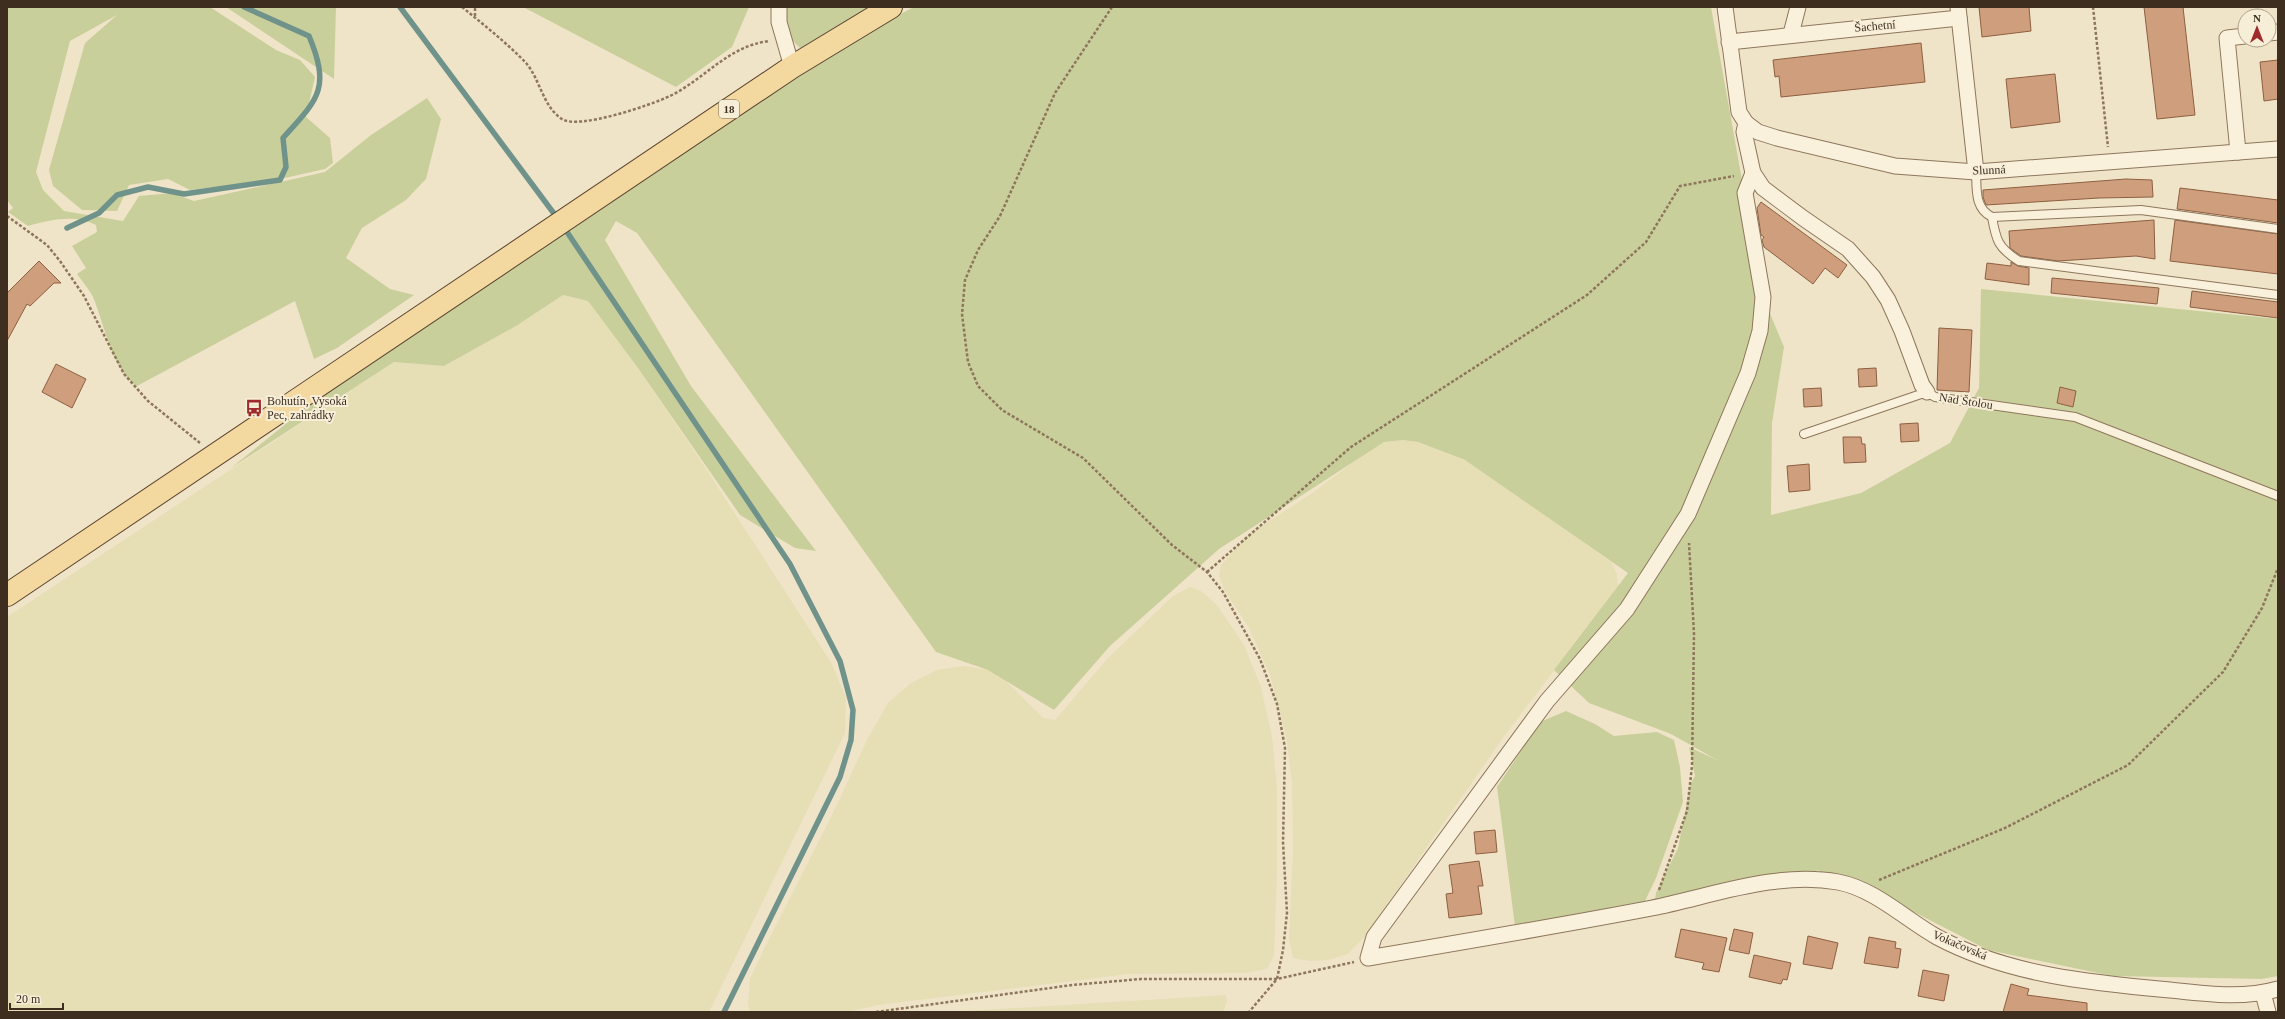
<svg xmlns="http://www.w3.org/2000/svg" width="2285" height="1019" viewBox="0 0 2285 1019" font-family="Georgia,serif">
<style>
.farmland{fill:#e6deb5}
.green{fill:#c9cf9b}
.lines{fill:none;stroke-linecap:round;stroke-linejoin:round}
.stream{stroke:#6f938a;stroke-width:5.5}
.building{fill:#cf9f7d;stroke:#8d5f41}
.service-casing{stroke:#8d765c;stroke-width:10}
.minor-casing{stroke:#8d765c;stroke-width:17}
.primary-casing{stroke:#5b4430;stroke-width:24}
.path{stroke:#8d765c;stroke-width:2.5;stroke-dasharray:3 2;stroke-linecap:butt}
.service{stroke:#faf1dc;stroke-width:8}
.minor{stroke:#faf1dc;stroke-width:15}
.primary{stroke:#f3d9a0;stroke-width:22}
.labels{text-anchor:middle;dominant-baseline:central;stroke-width:4;stroke-linejoin:round;paint-order:stroke}
.shield{fill:#f7eed8;stroke:#756857;stroke-width:1}
.shield-label{font-size:11px;font-weight:bold;fill:#3d2e20}
.street-label{font-size:12px;fill:#3d2e20;stroke:#f7eed8}
.poi-label{font-size:12px;fill:#3d2e20;stroke:#f7eed8;text-anchor:start}
</style>
<rect width="100%" height="100%" fill="#f0e4c8"/>
<g class="farmland">
<polygon points="563,295 588,301 638,368 703,464 832,664 846,698 845,733 709,1012 7,1012 7,617 394,362 444,366 516,326"/>
<polygon points="1403,440 1418,442 1471,463 1611,562 1617,574 1618,587 1505,735 1365,936 1348,954 1328,960 1310,961 1293,958 1289,938 1293,849 1292,782 1286,736 1270,675 1249,628 1225,591 1219,576 1221,565 1249,534 1314,492 1369,450 1384,442"/>
<polygon points="1190,587 1201,591 1217,605 1244,645 1261,687 1272,736 1277,788 1277,872 1274,956 1267,969 1245,973 1128,974 878,1005 848,1012 750,1012 748,1004 750,979 764,949 831,817 868,738 888,703 911,683 937,670 964,666 988,670 1002,677 1043,718 1055,720 1108,658 1173,596"/>
<polygon points="1226,995 1227,1002 1223,1012 949,1012"/>
</g>
<g class="green">
<path d="M 7,7 L 210,7 L 276,50 L 300,60 L 315,77 L 306,117 L 330,138 L 333,163 L 325,169 L 276,180 L 190,190 L 168,179 L 129,185 L 117,211 L 82,210 L 53,186 L 49,170 L 85,43 L 117,15 L 70,41 L 36,172 L 43,190 L 64,211 L 123,221 L 139,196 L 172,193 L 194,201 L 325,172 L 371,135 L 427,98 L 441,119 L 426,179 L 406,200 L 362,228 L 346,258 L 390,289 L 414,295 L 337,348 L 314,359 L 295,301 L 137,386 C 112,370 104,323 93,297 C 89,289 82,281 77,274 L 86,268 L 72,246 L 97,232 L 96,225 C 73,214 51,220 28,226 L 8,212 L 13,208 L 7,200 Z"/>
<polygon points="226,7 336,7 334,79"/>
<polygon points="523,7 749,7 732,47 676,87"/>
<polygon points="784,7 870,7 800,48 787,35"/>
<polygon points="914,7 1711,7 1763,297 1784,347 1772,423 1771,515 1861,493 1950,443 1979,388 1981,289 2278,319 2278,976 2262,979 2112,976 1988,950 1873,891 1838,882 1817,870 1815,876 1754,881 1655,899 1656,893 1678,848 1691,783 1695,776 1689,747 1717,760 1671,734 1589,703 1554,670 1628,573 1465,460 1418,442 1403,440 1384,442 1219,549 1110,646 1054,710 988,670 936,652 637,233 616,221 605,240 691,386 816,551 795,548 740,515 638,368 588,301 563,295 516,326 444,366 394,362 231,468 318,398 580,216 870,30"/>
<polygon points="1566,711 1595,724 1614,736 1657,732 1674,740 1680,767 1683,802 1656,878 1645,901 1515,926 1497,787 1540,722"/>
</g>
<g class="lines">
<g class="stream">
<polyline points="400,7 558,219"/>
<polyline points="563,226 790,564 840,661 853,710 851,740 840,777 724,1012"/>
<path d="M 67,228 L 99,213 L 117,195 L 148,187 L 184,194 L 280,180 L 286,167 L 283,138 C 318,99 331,89 309,36 L 244,7"/>
</g>
</g>
<g class="building">
<polygon points="1979,7 2029,7 2031,31 1982,37"/>
<polygon points="2144,7 2183,7 2195,115 2157,119"/>
<polygon points="1921,43 1925,82 1781,97 1779,76 1775,77 1773,60"/>
<polygon points="2278,60 2278,99 2264,101 2260,62"/>
<polygon points="2055,74 2060,122 2011,128 2006,79"/>
<polygon points="2126,179 2152,180 2153,197 2099,198 1986,205 1983,197 1983,190"/>
<polygon points="2180,188 2278,200 2278,223 2177,209"/>
<polygon points="1761,202 1847,265 1838,278 1825,268 1813,284 1764,247 1762,240 1764,237 1761,235 1757,208"/>
<polygon points="2154,220 2155,259 2136,256 2058,261 2021,256 2010,248 2009,231"/>
<polygon points="2175,220 2278,234 2278,274 2170,261"/>
<polygon points="39,261 61,283 54,283 30,306 27,304 7,341 7,293"/>
<polygon points="2011,262 2018,266 2029,268 2029,285 1985,279 1987,263 2011,266"/>
<polygon points="2052,278 2159,288 2157,304 2051,293"/>
<polygon points="2192,291 2278,302 2278,318 2190,307"/>
<polygon points="1939,328 1972,330 1969,392 1937,390"/>
<polygon points="56,364 86,379 72,408 42,392"/>
<polygon points="1876,368 1877,386 1859,387 1858,369"/>
<polygon points="2060,387 2076,391 2073,407 2057,403"/>
<polygon points="1821,388 1822,406 1804,407 1803,389"/>
<polygon points="1918,423 1919,441 1901,442 1900,424"/>
<polygon points="1843,437 1861,437 1862,444 1865,444 1866,462 1844,463"/>
<polygon points="1809,464 1810,490 1789,492 1787,466"/>
<polygon points="1495,830 1497,852 1476,854 1474,832"/>
<polygon points="1479,861 1483,886 1478,886 1482,914 1449,918 1446,894 1453,893 1449,865"/>
<polygon points="1681,929 1727,938 1719,972 1702,969 1704,963 1675,957"/>
<polygon points="1734,929 1753,933 1749,954 1729,950"/>
<polygon points="1808,936 1838,943 1832,969 1803,964"/>
<polygon points="1869,937 1896,942 1895,948 1901,949 1898,968 1864,963"/>
<polygon points="1754,955 1791,963 1787,980 1783,979 1781,984 1749,977"/>
<polygon points="1923,970 1949,975 1944,1001 1918,996"/>
<polygon points="2011,984 2029,989 2027,995 2087,1003 2087,1012 2003,1012"/>
</g>
<g class="lines">
<g class="service-casing">
<g id="service">
<path d="M 1976,172 C 1977,189 1974,208 1992,217 L 2141,210 L 2278,229"/>
<path d="M 1992,217 C 1996,240 1998,248 2019,261 L 2278,295"/>
<polyline points="1804,434 1927,392 1935,397 2075,417 2278,496"/>
</g>
</g>
<g class="minor-casing">
<g id="minor">
<polyline points="779,7 779,22 792,67"/>
<polyline points="1725,7 1739,112 1746,123 1744,132 1753,173 1763,188 1803,218 1848,249 1873,277 1888,300 1902,331 1922,385 1927,392"/>
<polyline points="1958,7 1976,172"/>
<polyline points="2269,33 2278,32"/>
<polyline points="1791,34 1798,7"/>
<polyline points="1729,42 1959,18"/>
<polyline points="1746,123 1758,132 1777,138 1895,166 1976,172 2278,149"/>
<polyline points="2238,152 2227,38 2245,36"/>
<path d="M 1753,173 L 1745,193 L 1763,297 L 1760,331 L 1748,373 L 1688,514 L 1627,609 L 1547,701 L 1374,937 L 1368,958 C 1463,942 1558,926 1652,908 C 1712,896 1776,871 1838,882 C 1875,889 1905,919 1937,937 C 2008,975 2091,983 2170,990 C 2207,994 2242,999 2278,989"/>
<polyline points="2263,993 2268,1012"/>
</g>
</g>
<g class="primary-casing">
<polyline id="primary" points="7,595 792,67 891,7"/>
</g>
<g class="path">
<path d="M 462,7 C 484,25 507,43 526,63 C 540,79 543,107 562,119 C 578,130 651,105 670,96 C 705,79 728,46 769,41"/>
<polyline points="1112,7 1055,93 1000,216 978,250 965,280 962,314 968,362 978,386 1002,410 1083,458 1172,545 1207,572 1223,592 1260,659 1277,704 1285,748 1283,842 1287,913 1283,950 1277,979 1249,1012"/>
<polyline points="2093,7 2108,147"/>
<polyline points="475,16 475,7"/>
<polyline points="7,216 47,245 60,261 84,296 124,374 148,401 200,443"/>
<polyline points="1207,572 1351,447 1587,295 1646,242 1680,186 1734,176"/>
<polyline points="1879,880 2005,828 2128,765 2223,672 2262,608 2278,568"/>
<polyline points="1659,890 1687,811 1692,766 1694,634 1689,543"/>
<polyline points="876,1012 1072,985 1141,979 1277,979 1354,962"/>
</g>
<use href="#service" class="service"/>
<use href="#minor" class="minor"/>
<use href="#primary" class="primary"/>
</g>
<defs>
<g id="bus-bare" transform="scale(1.38)"><path d="M-5-6H5V4H4V6H2V4H-2V6H-4V4H-5ZM-3.5-4V0h7V-4ZM-3.5 1.2v1.5H-2V1.2ZM2 1.2v1.5H3.5V1.2Z" fill="#9e2a2b" stroke="#f7eed8" stroke-width="2.5" paint-order="stroke"/></g>
</defs>
<g fill-rule="evenodd">
<use href="#bus-bare" x="254" y="408"/>
</g>
<g class="labels">
<rect class="shield" x="719" y="100" width="20" height="18" rx="3"/>
<g class="shield-label">
<text x="729" y="109">18</text>
</g>
<g class="street-label">
<text transform="translate(1875 26) rotate(-5)">Šachetní</text>
<text transform="translate(1989 170) rotate(-2)">Slunná</text>
<text transform="translate(1966 401) rotate(9)">Nad Štolou</text>
<text transform="translate(1960 945) rotate(23)">Vokačovská</text>
</g>
<g class="poi-label">
<text x="267" y="401">Bohutín, Vysoká<tspan x="267" dy="14">Pec, zahrádky</tspan></text>
</g>
</g>
<rect width="2285" height="1019" fill="none" stroke="#3d2e20" stroke-width="16"/>
<g transform="translate(2257 28)"><circle r="19" fill="#f7eed8" stroke="#ada18e"/>
<path d="M0-3L7 15L0 10L-7 15Z" fill="#9e2a2b"/>
<text y="-6" font-size="11" font-weight="bold" text-anchor="middle" fill="#3d2e20">N</text>
</g>
<path d="M10 1003v6h53v-6" fill="none" stroke="#3d2e20" stroke-width="2"/>
<text x="16" y="1003" font-size="12" fill="#3d2e20" stroke="#f7eed8" stroke-width="3" paint-order="stroke">20 m</text>
</svg>
